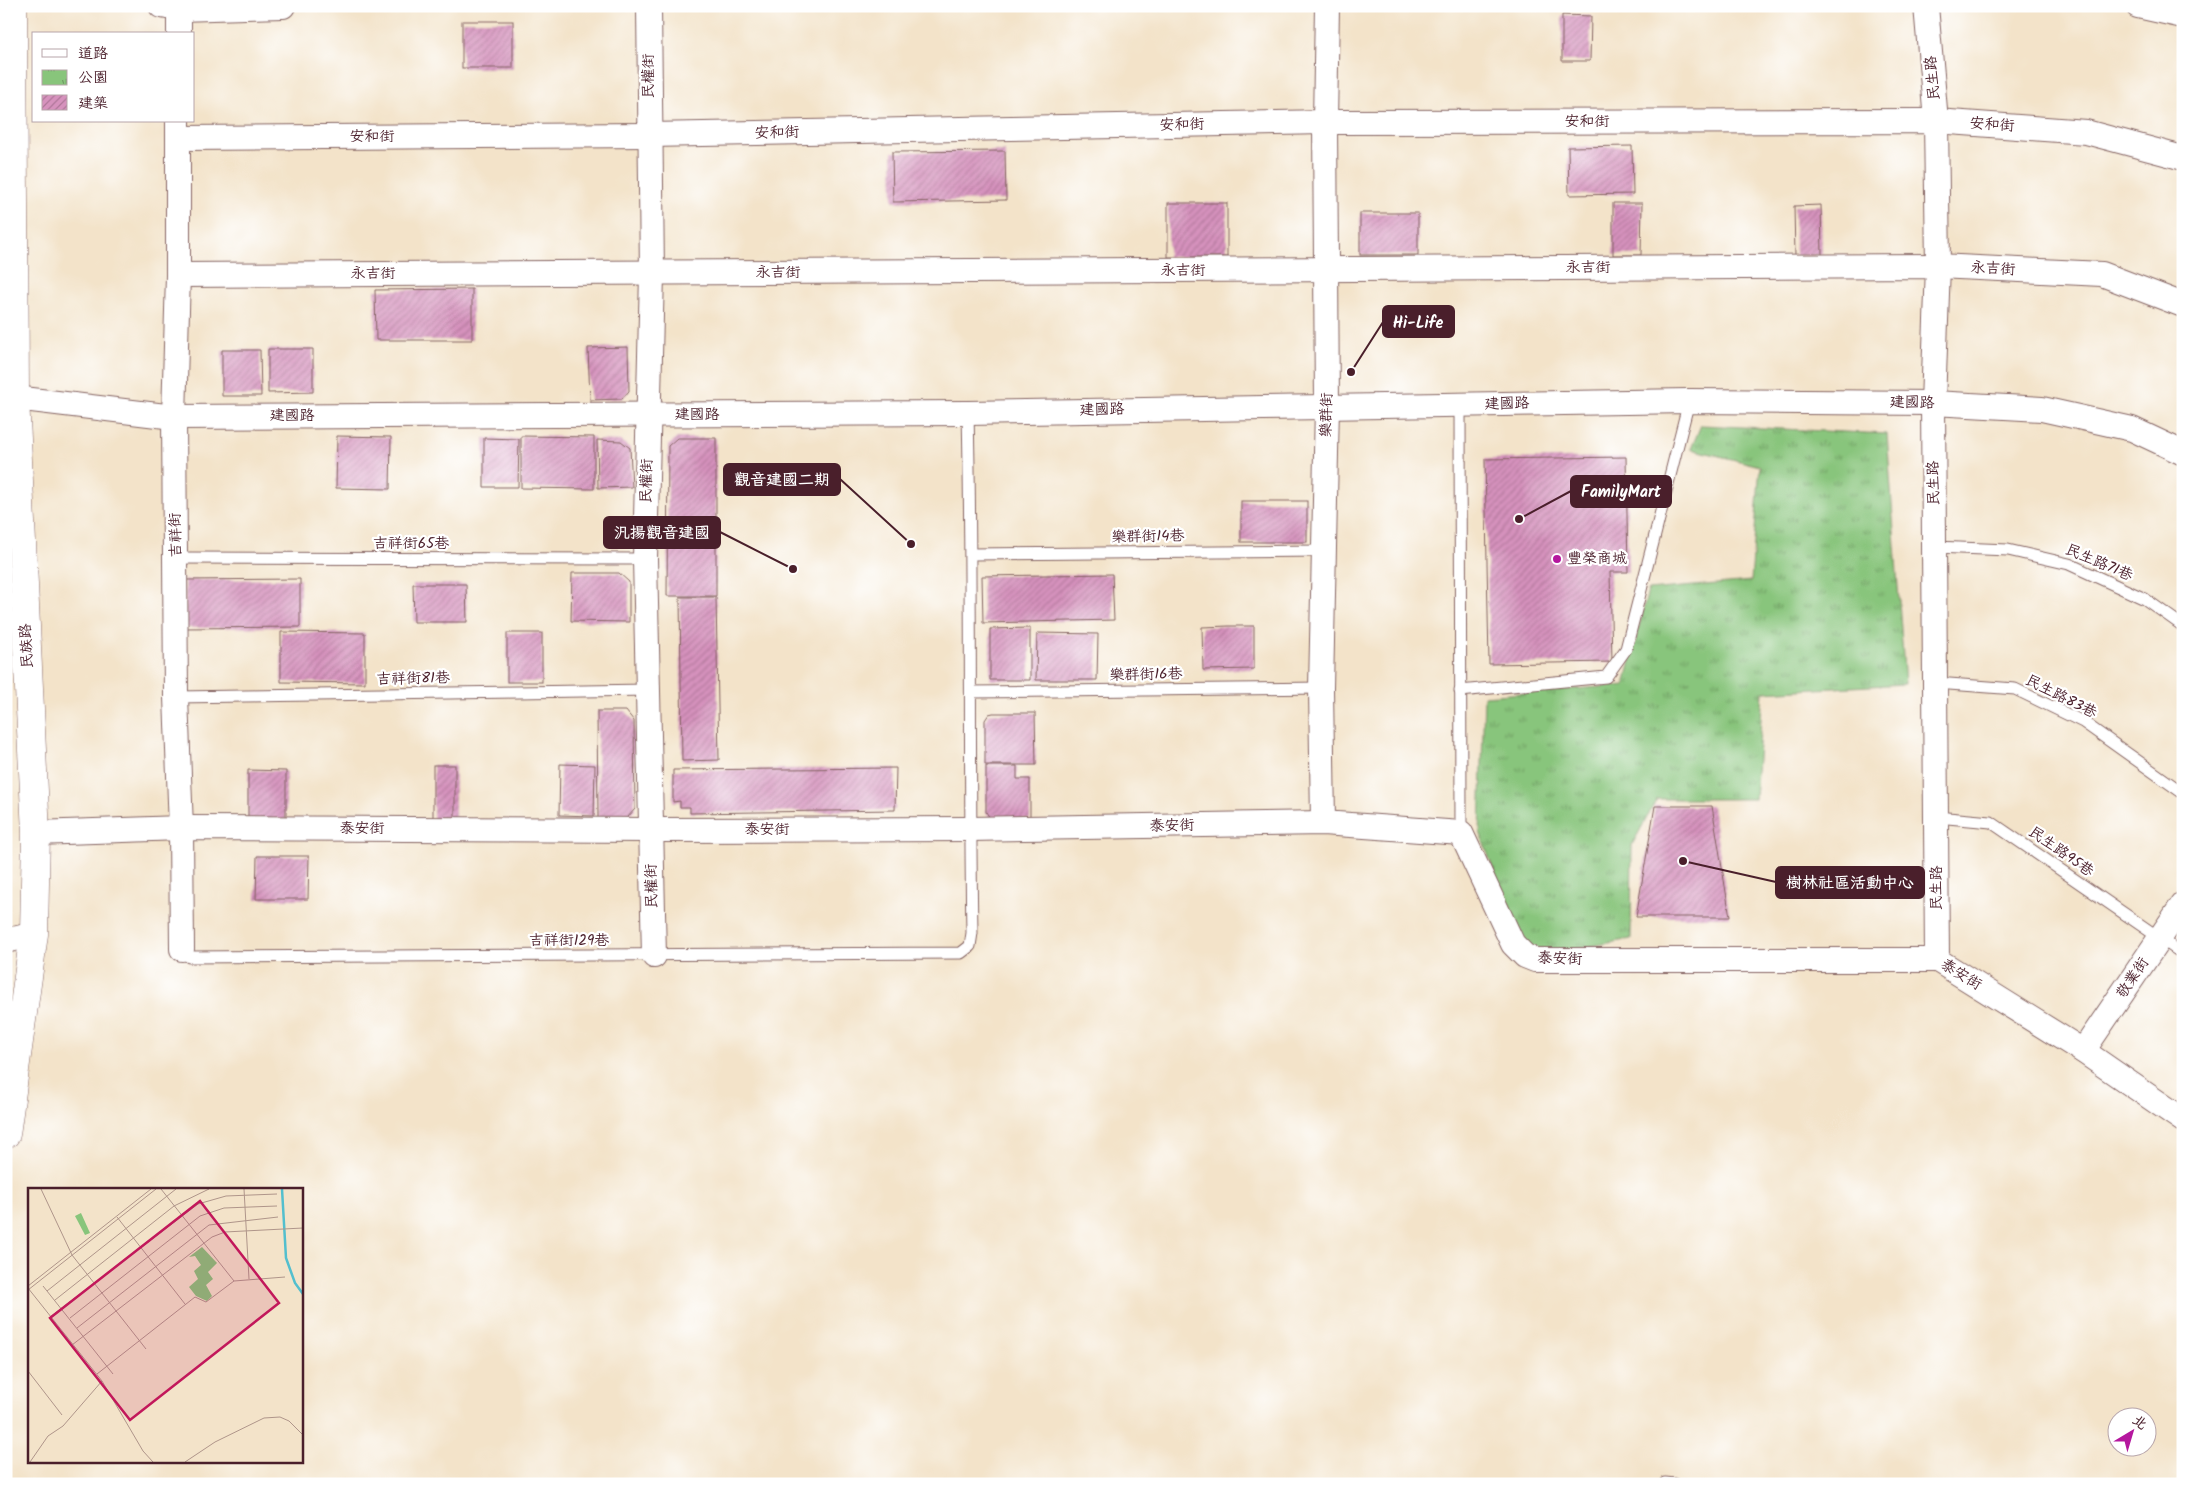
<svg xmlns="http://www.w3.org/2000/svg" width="2189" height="1490" viewBox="0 0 2189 1490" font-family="Kalam,'LXGW WenKai TC',sans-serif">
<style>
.park{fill:url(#park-tufts);stroke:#697253}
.building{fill:url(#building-hatch)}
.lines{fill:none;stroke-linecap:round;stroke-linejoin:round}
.service-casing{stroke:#856462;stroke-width:13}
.minor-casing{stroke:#856462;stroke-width:26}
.tertiary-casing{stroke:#856462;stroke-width:29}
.service{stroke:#fff;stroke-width:11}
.minor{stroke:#fff;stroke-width:24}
.tertiary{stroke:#fff;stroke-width:28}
.poi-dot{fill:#b5179e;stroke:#fff;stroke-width:2}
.labels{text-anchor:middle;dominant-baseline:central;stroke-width:4.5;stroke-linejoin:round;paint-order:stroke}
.street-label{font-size:15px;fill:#4a1f2b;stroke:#fff}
.poi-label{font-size:15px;fill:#4a1f2b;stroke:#fff;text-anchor:start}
.inset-river{fill:none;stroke:#53bfce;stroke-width:2.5}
.inset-road{fill:none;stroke:#af958a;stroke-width:1}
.view{fill:#c2185b;fill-opacity:0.15;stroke:#c2185b;stroke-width:2.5}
.inset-edge{fill:none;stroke:#4a1f2b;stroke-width:2.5}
.leader{fill:none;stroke:#4a1f2b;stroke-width:2}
.callout-dot{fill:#4a1f2b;stroke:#fff;stroke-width:2}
.callout{fill:#4a1f2b;stroke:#4a1f2b;stroke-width:2}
.callout-label{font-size:16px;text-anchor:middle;font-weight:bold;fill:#fff}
</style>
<defs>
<pattern id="park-tufts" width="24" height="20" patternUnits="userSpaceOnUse" patternTransform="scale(1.25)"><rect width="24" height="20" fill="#88c57b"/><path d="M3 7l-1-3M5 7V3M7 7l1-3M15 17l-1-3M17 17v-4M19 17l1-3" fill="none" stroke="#719f65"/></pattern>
<pattern id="building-hatch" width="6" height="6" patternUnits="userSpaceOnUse" patternTransform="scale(1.25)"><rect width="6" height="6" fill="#d692bd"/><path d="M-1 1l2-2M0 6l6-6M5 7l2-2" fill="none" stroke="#b0779a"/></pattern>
</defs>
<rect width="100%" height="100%" fill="#fff"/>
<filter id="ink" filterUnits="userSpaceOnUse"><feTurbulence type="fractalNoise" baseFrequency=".02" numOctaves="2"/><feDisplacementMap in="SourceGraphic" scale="10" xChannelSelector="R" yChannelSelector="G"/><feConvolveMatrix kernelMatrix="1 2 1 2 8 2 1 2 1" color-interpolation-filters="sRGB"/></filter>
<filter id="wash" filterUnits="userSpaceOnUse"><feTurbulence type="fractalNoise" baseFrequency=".0096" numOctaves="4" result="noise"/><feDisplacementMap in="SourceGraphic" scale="20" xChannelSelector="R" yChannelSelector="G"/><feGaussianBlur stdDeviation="1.12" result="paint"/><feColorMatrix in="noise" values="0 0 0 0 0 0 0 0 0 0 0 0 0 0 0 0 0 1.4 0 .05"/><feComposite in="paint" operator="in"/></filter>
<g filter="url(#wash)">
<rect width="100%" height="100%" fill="#f3e3c9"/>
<polygon class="park" points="1701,425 1887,434 1905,684 1763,692 1755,799 1657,799 1632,845 1631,939 1541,955 1518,939 1480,832 1484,696 1625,685 1648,590 1751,581 1760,466 1691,449"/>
<g id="blocks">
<g class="building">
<polygon points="1562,15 1591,16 1590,61 1562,61"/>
<rect x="462" y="21" width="51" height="47"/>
<polygon points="1632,146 1633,194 1569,195 1568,147"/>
<polygon points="1005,151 1006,200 893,202 892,152"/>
<rect x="1168" y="203" width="59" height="54"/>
<polygon points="1613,203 1642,203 1641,255 1613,255"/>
<polygon points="1821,205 1822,255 1795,256 1794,206"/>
<rect x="1360" y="213" width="58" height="42"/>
<polygon points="472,289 472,340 376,340 375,290"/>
<polygon points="628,347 629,391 622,399 590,400 588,348"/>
<polygon points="268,349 313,349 313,392 268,393"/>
<polygon points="222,350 260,350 261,396 222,396"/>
<polygon points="337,436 391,437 390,489 336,488"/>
<polygon points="521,436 594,437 594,489 521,488"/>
<polygon points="484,438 519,439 518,487 484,487"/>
<polygon points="677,438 716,438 716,596 667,596 668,446"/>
<polygon points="597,440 621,441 630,448 632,487 598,488"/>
<polygon points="1626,457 1628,572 1610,572 1612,662 1489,664 1485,459"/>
<rect x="1241" y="501" width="66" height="41"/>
<polygon points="572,573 619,573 629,582 629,622 571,621"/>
<polygon points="1112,574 1114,620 983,623 982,576"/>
<polygon points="300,579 300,627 185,628 185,580"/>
<polygon points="413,584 466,584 467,622 414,622"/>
<polygon points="680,597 716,597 719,760 682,761"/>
<polygon points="1229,626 1254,626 1254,669 1203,670 1202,627"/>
<polygon points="1030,628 1030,680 990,680 990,629"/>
<polygon points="281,632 365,633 365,683 281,682"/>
<rect x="507" y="633" width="35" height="49"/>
<polygon points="1037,633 1098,634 1097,680 1036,680"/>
<polygon points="597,711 626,711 634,721 635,809 627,818 598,818"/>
<polygon points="993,713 1035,713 1036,765 985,765 985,720 989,714"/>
<polygon points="560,764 595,765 594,816 559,815"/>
<rect x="433" y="765" width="22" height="56"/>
<polygon points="986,766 1017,766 1017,779 1030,779 1030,819 990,818 986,812"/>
<polygon points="896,768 895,810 690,813 690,807 680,807 680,801 673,802 673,770"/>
<polygon points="248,770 286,771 286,820 248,819"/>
<polygon points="1655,806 1712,806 1730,917 1636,917"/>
<polygon points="257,856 309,856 308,899 256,899"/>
</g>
</g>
</g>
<g filter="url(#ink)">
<use href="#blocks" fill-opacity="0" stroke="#856462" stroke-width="1"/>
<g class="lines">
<g class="service-casing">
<g id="service">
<polyline points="1460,405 1461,833"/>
<polyline points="1935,547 2008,550 2069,564 2145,599 2183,626"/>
<polyline points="971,554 1324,551"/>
<polyline points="177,558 645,559"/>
<polyline points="1936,683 2015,689 2083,722 2183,793"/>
<polyline points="1460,691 1606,677 1626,649 1689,401"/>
<polyline points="971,692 1321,688"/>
<polyline points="176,697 649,690"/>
<polyline points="1937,817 1991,822 2183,954"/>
<path d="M 182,949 L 189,957 L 961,953 L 970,946 L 972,933 C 969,759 972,586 968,413"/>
<polyline points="1665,1483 1675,1484"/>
</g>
</g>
<g class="minor-casing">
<g id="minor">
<polyline points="161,6 179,9 283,6"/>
<polyline points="649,6 652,274 645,559 654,956"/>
<polyline points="1926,6 1936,121 1938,266 1933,403 1937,960"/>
<polyline points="2138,6 2183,16"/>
<polyline points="179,34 179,6"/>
<polyline points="178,121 178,275 174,417 176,697 181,828 182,949"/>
<polyline points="178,138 649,135 1325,122 1936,121 2086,132 2183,158"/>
<polyline points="178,275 1938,266 2102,274 2183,305"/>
<polyline points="15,398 174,417 968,413 1689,401 1933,403 2042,409 2132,429 2183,453"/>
<polyline points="1323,823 1321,688 1327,406 1325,122 1327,6"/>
<polyline points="36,833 181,828 651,830 970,829 1323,823 1461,833 1513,944 1525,956 1535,960 1937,960 2083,1051 2183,1120"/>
<polyline points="6,941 34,934"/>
<polyline points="2083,1051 2183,904"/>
</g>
</g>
<g class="tertiary-casing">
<polyline id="tertiary" points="6,1134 34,934 36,833 15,398 13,6"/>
</g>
<use href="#service" class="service"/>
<use href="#minor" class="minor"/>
<use href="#tertiary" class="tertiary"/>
</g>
</g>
<circle class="poi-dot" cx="1557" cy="559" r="5"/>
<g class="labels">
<g class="street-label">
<text transform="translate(649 76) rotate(-90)">民權街</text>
<text transform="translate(1933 78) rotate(-95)">民生路</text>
<text x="1587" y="122">安和街</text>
<text transform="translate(1182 125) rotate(-1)">安和街</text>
<text transform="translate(1992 125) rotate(4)">安和街</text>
<text transform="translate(777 133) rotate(-1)">安和街</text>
<text x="372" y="137">安和街</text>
<text x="1588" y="268">永吉街</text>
<text transform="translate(1993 269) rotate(3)">永吉街</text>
<text x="1183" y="271">永吉街</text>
<text x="778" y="273">永吉街</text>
<text x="373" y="274">永吉街</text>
<text transform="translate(1912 403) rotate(1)">建國路</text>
<text transform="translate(1507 404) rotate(-1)">建國路</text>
<text transform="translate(1102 410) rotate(-1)">建國路</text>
<text x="697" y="415">建國路</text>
<text transform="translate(1327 415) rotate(-89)">樂群街</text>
<text x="292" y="416">建國路</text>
<text transform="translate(647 481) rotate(-89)">民權街</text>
<text transform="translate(1934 483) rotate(-91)">民生路</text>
<text transform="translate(176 535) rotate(-91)">吉祥街</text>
<text transform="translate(1148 537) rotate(-1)">樂群街14巷</text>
<text x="411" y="544">吉祥街65巷</text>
<text transform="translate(2099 563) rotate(23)">民生路71巷</text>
<text transform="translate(27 646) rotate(-93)">民族路</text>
<text transform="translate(1146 675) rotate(-1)">樂群街16巷</text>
<text transform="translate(413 679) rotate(-1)">吉祥街81巷</text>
<text transform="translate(2061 697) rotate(27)">民生路83巷</text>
<text transform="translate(1172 826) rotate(-1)">泰安街</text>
<text x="362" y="829">泰安街</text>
<text x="767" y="830">泰安街</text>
<text transform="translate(2061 852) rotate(35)">民生路95巷</text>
<text transform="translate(652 886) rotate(-91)">民權街</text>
<text transform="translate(1937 888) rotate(-90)">民生路</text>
<text x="569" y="941">吉祥街129巷</text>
<text transform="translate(1560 959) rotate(2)">泰安街</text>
<text transform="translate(1961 975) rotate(31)">泰安街</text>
<text transform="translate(2133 978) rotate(-56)">敬業街</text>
</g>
<g class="poi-label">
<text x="1567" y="559">豐榮商城</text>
</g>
</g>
<g transform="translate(28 1188)">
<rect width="275" height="275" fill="#f3e3c9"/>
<path d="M 53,25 L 62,45 L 57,47 L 47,28 Z" fill="#88c57b"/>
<path d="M 174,59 L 189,75 L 180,84 L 185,91 L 178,97 L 184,108 L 179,113 L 168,108 L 161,99 L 170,91 L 166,83 L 173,77 L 167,68 L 161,69 Z" fill="#88c57b"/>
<path class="inset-river" d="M 254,1 L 258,70 L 267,95 L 275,106"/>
<path class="inset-road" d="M 13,1 L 44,67 L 118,161M 133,1 L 206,93M 216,1 L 221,91M 89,29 L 157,116M 0,98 L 123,1M 15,98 L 85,186M 0,100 L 74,193 L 115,263 L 125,274M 0,102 L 128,1M 19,103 L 148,1M 27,112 L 146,18 L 181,1M 22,129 L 170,16 L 198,8 L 249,6M 42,130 L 172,28 L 196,20 L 249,18M 49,140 L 181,37 L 250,29M 44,157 L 184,49 L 197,44 L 275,40M 0,183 L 34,227M 69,186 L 167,109 L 178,114 L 206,93 L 257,89M 2,274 L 20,248 L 35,238 L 74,193M 157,274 L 187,254 L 236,230 L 252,229 L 261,233 L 275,247"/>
<path class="view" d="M 172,13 L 251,115 L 102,232 L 22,130 Z"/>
<rect width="275" height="275" class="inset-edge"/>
</g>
<path class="leader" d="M1351 372L1383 322M911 544L840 479M1519 519L1571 491M793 569L720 532M1683 861L1776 882"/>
<g class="callout-dot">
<circle cx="1351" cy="372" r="5"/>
<circle cx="911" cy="544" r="5"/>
<circle cx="1519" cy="519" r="5"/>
<circle cx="793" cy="569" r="5"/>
<circle cx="1683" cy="861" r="5"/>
</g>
<g class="callout">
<rect x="1383" y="306" width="71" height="31" rx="5"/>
<rect x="724" y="464" width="116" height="31" rx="5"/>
<rect x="1571" y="476" width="100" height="31" rx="5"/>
<rect x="604" y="517" width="116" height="31" rx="5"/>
<rect x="1776" y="867" width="148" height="31" rx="5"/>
</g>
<g class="callout-label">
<text x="1418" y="328">Hi-Life</text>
<text x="782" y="485">觀音建國二期</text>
<text x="1621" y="497">FamilyMart</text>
<text x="662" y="538">汎揚觀音建國</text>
<text x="1850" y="888">樹林社區活動中心</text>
</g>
<rect width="2189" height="1490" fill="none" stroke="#fff" stroke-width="25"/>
<rect x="32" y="32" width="162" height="90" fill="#ffffff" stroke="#b7a5aa"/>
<rect x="42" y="49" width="25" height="8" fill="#ffffff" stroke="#b7a5aa"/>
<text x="78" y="58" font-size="15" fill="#4a1f2b">道路</text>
<rect x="42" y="70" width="25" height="15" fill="url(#park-tufts)" stroke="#b7a5aa"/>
<text x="78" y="82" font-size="15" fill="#4a1f2b">公園</text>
<rect x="42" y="95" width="25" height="15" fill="url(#building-hatch)" stroke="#b7a5aa"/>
<text x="78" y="108" font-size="15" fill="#4a1f2b">建築</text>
<g transform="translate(2132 1432) rotate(38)"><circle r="24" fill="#ffffff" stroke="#b7a5aa"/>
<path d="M0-4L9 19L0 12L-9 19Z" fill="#b5179e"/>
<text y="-8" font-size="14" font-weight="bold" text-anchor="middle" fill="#4a1f2b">北</text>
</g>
</svg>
